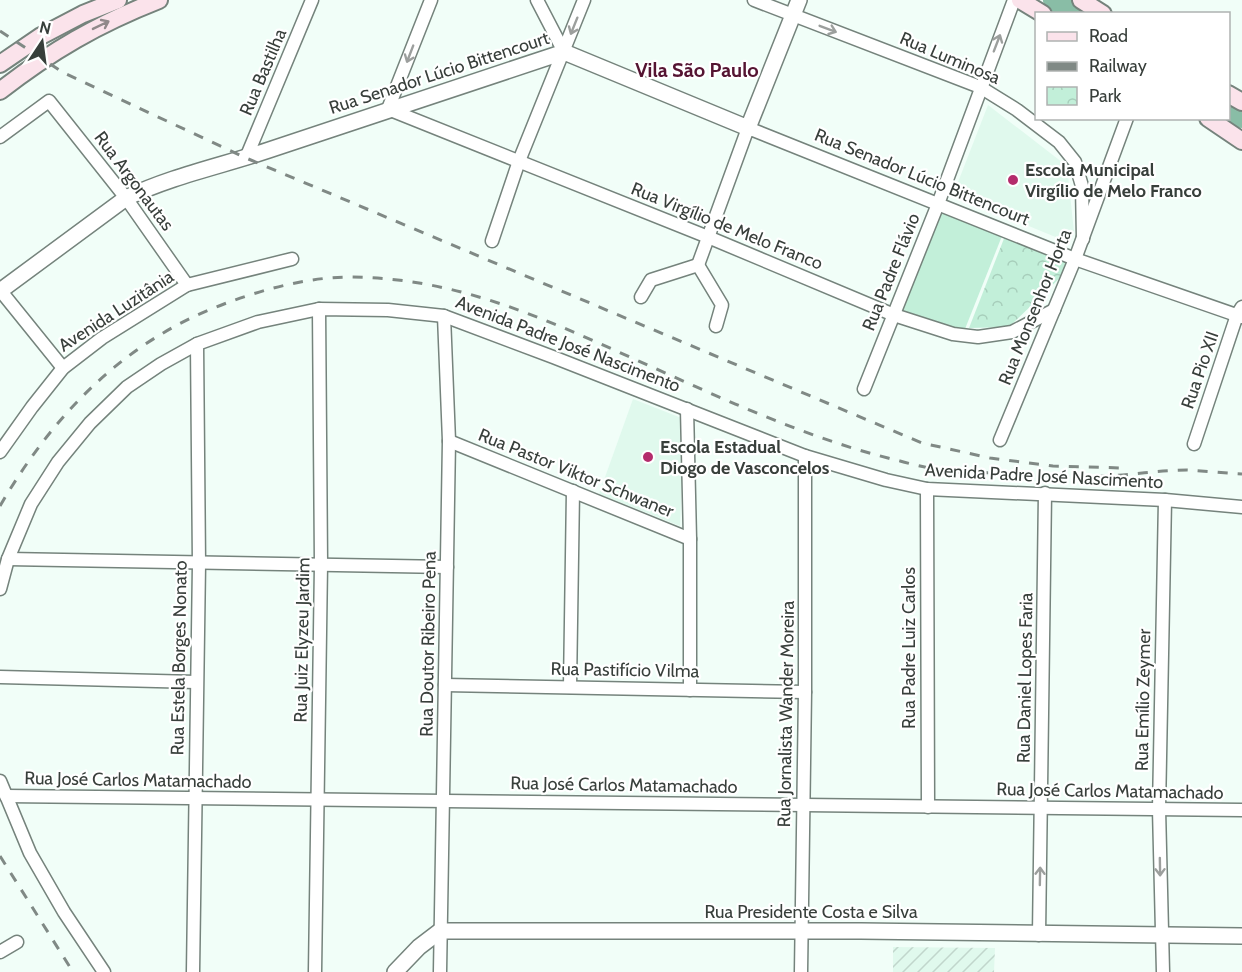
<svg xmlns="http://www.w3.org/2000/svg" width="1242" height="972" viewBox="0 0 1242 972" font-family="Cabin,sans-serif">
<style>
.built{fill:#e0f9ed}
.industrial{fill:url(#industrial-furrows)}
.park{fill:url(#park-crowns)}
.garden{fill:#c2efd9}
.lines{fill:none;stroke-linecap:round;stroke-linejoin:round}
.river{stroke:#89bda6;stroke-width:20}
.minor-casing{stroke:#75837c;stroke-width:15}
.tertiary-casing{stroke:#75837c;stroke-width:18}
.secondary-casing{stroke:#75837c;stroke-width:20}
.minor{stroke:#fff;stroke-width:12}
.tertiary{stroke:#fff;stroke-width:15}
.secondary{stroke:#fbe3eb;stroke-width:16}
.rail{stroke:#808985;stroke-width:3;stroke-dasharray:10 10;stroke-linecap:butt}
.oneway{stroke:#90898a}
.oneway2{stroke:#9c9f9d}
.poi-dot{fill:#b42c6c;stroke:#fff;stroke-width:2}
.labels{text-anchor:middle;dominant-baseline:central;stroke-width:4.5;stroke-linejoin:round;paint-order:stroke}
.street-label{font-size:18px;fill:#383f3b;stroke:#fff}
.poi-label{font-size:18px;font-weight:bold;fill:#383f3b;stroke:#fff;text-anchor:start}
.neighbourhood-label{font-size:20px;font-weight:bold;fill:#551432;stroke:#fff}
</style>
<defs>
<pattern id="industrial-furrows" width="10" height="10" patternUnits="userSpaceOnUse" patternTransform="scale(1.5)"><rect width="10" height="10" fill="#e0f9ed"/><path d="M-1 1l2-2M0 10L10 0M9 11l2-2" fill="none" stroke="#c1d6cc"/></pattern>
<pattern id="park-crowns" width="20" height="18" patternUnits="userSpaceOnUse" patternTransform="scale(1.5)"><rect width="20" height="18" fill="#c2efd9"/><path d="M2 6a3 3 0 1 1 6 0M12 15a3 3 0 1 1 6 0" fill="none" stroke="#a7cebb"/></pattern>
</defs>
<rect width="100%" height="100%" fill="#f1fef8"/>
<g class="built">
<polygon points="988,105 1067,166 1074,232 1070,243 953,195"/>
<polygon points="633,399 684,419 680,526 599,494"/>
</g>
<polygon class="industrial" points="893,947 995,948 994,972 893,972"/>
<polygon class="park" points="1005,236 1069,260 1066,272 1009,327 969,328"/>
<polygon class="garden" points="941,212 1002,236 965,329 957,330 899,312"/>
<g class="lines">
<g class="river">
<polyline points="1053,0 1074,14"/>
<polyline points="1228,110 1242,118"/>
</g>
<g class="minor-casing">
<g id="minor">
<polyline points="431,0 388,109 708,237 894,315 953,334 978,337 1012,332 1054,310"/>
<polyline points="537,0 564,52"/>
<polyline points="754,0 980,87 1017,110 1059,142 1075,162 1082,186 1083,239"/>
<polyline points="0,137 49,101 126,198 187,285"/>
<polyline points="246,158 312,0"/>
<polyline points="492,241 519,161 584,0"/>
<polyline points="698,265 748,128 1075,259 1242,317"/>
<polyline points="698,265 722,305 716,326"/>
<polyline points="0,290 63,368"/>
<polyline points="641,297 651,280 698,265"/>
<polyline points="864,389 938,204 1014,0"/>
<polyline points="687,409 690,539 690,690"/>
<polyline points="1000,440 1075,259 1127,118"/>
<polyline points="449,441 690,539"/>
<polyline points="1194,444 1237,315 1242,307"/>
<polyline points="0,452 32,407 63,368 102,338 187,285 292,259"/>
<polyline points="927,489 928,807"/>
<polyline points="8,559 447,567"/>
<polyline points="0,589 8,559 31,504 58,462 90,423 127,387 161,364 197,344 258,322 319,309 388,310 444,316 553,357 805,456 886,480 927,489 1165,500 1242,507"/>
<polyline points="0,677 196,682"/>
<polyline points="445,685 805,692"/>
<polyline points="570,687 573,491"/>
<polyline points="0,781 30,853 64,912 104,972"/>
<polyline points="6,796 1242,810"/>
<polyline points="1039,935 1045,493"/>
<polyline points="0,952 17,942"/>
<polyline points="193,972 199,564 197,344"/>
<polyline points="315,972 321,564 319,309"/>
<polyline points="440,972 449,441 444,316"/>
<polyline points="801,972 805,692 805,456"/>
<polyline points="1163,972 1159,809 1165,500"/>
</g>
</g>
<g class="tertiary-casing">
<g id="tertiary">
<path d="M 0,291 L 126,198 C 172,176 221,166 269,150 C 367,118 465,84 564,52 L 748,128 L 799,0"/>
<polyline points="395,972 419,947 440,931 861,931 1242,936"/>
</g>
</g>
<g class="secondary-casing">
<g id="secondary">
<polyline points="1020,0 1043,14"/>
<polyline points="1081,0 1103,14"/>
<polyline points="0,64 41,36 83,14 118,0"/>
<path d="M 0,91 C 51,51 98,24 159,0"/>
<polyline points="1228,94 1242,102"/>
<polyline points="1208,118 1242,141"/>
</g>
</g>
<use href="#minor" class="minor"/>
<use href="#tertiary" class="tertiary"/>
<use href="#secondary" class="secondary"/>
<g class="rail">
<polyline points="0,31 64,73 246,158 922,443 990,458 1053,466 1122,468"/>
<path d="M 0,506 C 53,415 124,341 224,304 C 264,289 308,277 351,277 C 455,278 539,316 632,358 C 719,397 807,439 900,461 C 918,466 937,470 954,472 C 972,474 991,472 1009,473 C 1041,475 1073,478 1105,476 C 1132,475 1160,470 1187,470 C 1205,471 1224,473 1242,474"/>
<polyline points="0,856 73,972"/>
</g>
</g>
<defs><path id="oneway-shaft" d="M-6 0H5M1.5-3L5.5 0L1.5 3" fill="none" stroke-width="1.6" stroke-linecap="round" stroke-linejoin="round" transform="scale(1.5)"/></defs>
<use class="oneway" href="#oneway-shaft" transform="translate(101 25) rotate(-26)"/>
<g class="oneway2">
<use href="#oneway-shaft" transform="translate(574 26) rotate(112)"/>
<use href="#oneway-shaft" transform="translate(828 29) rotate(21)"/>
<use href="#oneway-shaft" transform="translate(997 43) rotate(-69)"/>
<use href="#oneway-shaft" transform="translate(410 54) rotate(111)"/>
<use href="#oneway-shaft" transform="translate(1160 867) rotate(89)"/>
<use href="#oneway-shaft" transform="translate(1040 876) rotate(-89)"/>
</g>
<g class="poi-dot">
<circle cx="1013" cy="180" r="6"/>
<circle cx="648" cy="457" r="6"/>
</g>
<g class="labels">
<g class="street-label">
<text transform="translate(950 58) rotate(23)">Rua Luminosa</text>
<text transform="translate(263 72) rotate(-67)">Rua Bastilha</text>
<text transform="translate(439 73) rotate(-18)">Rua Senador Lúcio Bittencourt</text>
<text transform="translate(922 177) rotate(22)">Rua Senador Lúcio Bittencourt</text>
<text transform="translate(134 181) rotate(53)">Rua Argonautas</text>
<text transform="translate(727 226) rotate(22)">Rua Virgílio de Melo Franco</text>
<text transform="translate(891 272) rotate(-68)">Rua Padre Flávio</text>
<text transform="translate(1035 307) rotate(-68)">Rua Monsenhor Horta</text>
<text transform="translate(116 311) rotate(-33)">Avenida Luzitânia</text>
<text transform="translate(568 344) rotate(21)">Avenida Padre José Nascimento</text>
<text transform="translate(1200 370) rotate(-71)">Rua Pio XII</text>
<text transform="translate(576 473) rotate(22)">Rua Pastor Viktor Schwaner</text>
<text transform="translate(1044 476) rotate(3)">Avenida Padre José Nascimento</text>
<text transform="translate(302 640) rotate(-89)">Rua Juiz Elyzeu Jardim</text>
<text transform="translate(428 644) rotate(-89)">Rua Doutor Ribeiro Pena</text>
<text transform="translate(909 648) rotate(-90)">Rua Padre Luiz Carlos</text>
<text transform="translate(179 658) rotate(-89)">Rua Estela Borges Nonato</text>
<text transform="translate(625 670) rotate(1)">Rua Pastifício Vilma</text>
<text transform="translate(1025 678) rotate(-89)">Rua Daniel Lopes Faria</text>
<text transform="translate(1143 700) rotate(-89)">Rua Emílio Zeymer</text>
<text transform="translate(786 714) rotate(-89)">Rua Jornalista Wander Moreira</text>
<text transform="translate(138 780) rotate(1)">Rua José Carlos Matamachado</text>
<text transform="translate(624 785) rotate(1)">Rua José Carlos Matamachado</text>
<text transform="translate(1110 791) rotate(1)">Rua José Carlos Matamachado</text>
<text x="811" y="912">Rua Presidente Costa e Silva</text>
</g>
<g class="poi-label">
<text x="1025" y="170">Escola Municipal<tspan x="1025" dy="21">Virgílio de Melo Franco</tspan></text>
<text x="660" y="447">Escola Estadual<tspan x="660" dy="21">Diogo de Vasconcelos</tspan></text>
</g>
<g class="neighbourhood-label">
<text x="697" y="70">Vila São Paulo</text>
</g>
</g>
<rect x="1035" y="12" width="195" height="108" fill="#ffffff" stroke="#afb2b1" stroke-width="1.5"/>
<rect x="1047" y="32" width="30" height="9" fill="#fbe3eb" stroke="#afb2b1" stroke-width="1.5"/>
<text x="1089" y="42" font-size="18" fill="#383f3b">Road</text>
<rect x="1047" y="62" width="30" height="9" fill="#808985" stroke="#afb2b1" stroke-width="1.5"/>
<text x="1089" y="72" font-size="18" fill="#383f3b">Railway</text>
<rect x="1047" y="87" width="30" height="18" fill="url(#park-crowns)" stroke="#afb2b1" stroke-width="1.5"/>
<text x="1089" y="102" font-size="18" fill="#383f3b">Park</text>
<g transform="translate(42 42) rotate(13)" stroke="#ffffff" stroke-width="4.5" paint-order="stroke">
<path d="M0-4.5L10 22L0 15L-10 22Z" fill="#383f3b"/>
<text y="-9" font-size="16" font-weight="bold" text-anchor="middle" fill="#383f3b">N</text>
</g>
</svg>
